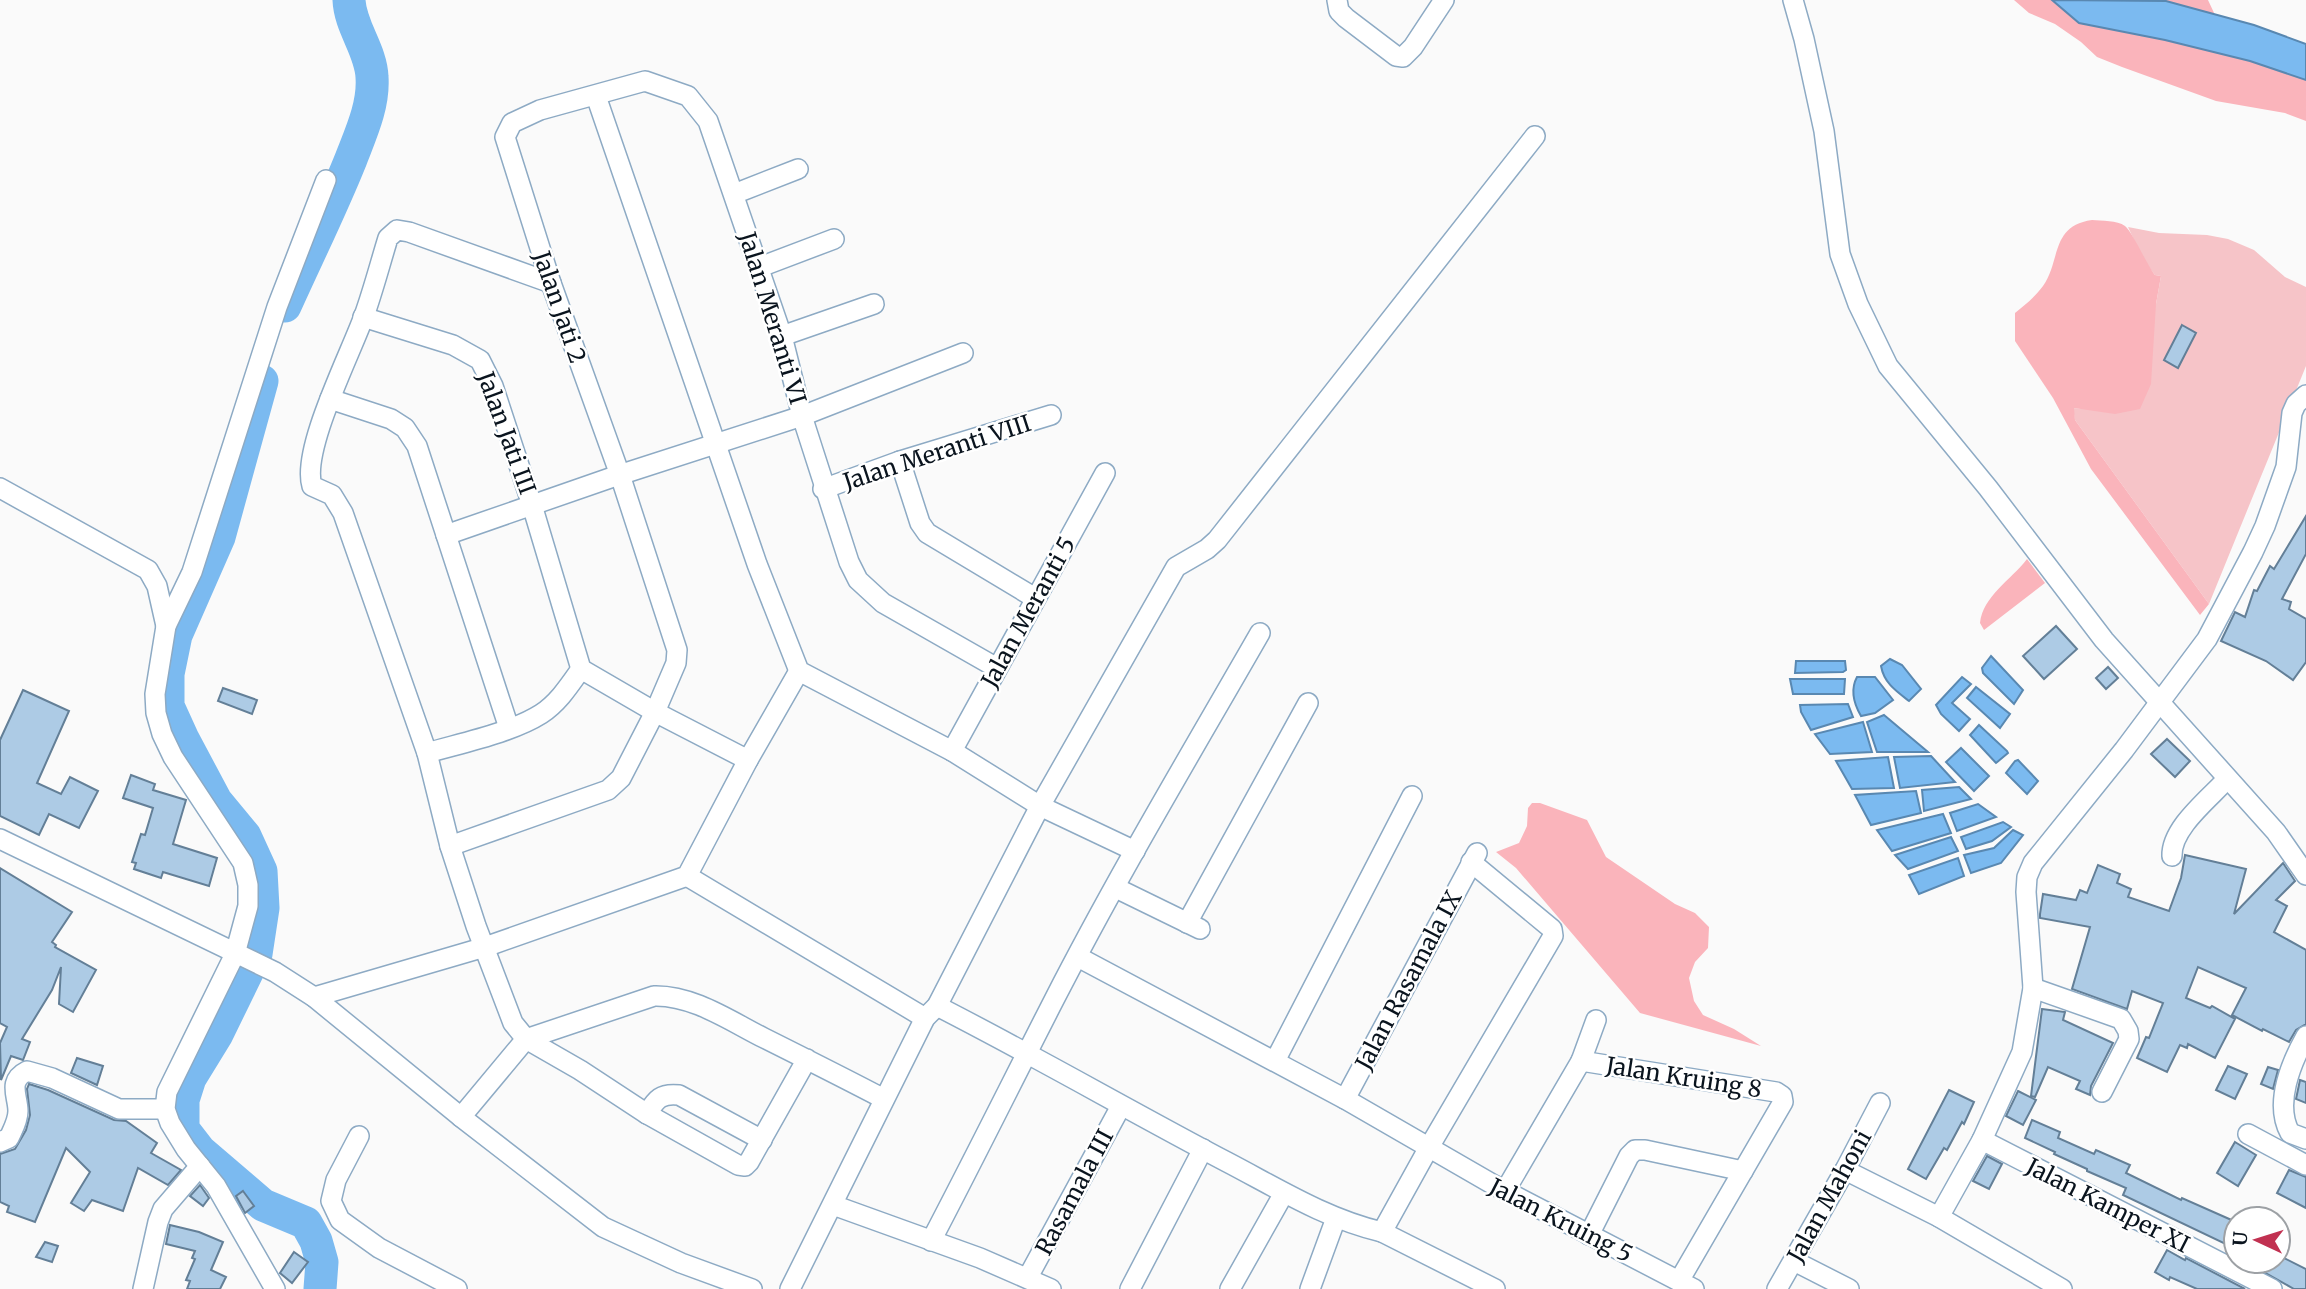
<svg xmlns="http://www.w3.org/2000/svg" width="2306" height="1289" viewBox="0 0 2306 1289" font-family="Merriweather,serif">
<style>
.green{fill:#f6c4c8}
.forest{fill:#fab4bb}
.water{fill:#7bbaf0;stroke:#5988b1;stroke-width:2}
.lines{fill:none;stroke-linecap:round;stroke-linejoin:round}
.river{stroke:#7bbaf0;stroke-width:33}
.building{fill:#adcbe5;stroke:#637f97;stroke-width:2}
.minor-casing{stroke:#8daac4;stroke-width:22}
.minor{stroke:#fff;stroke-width:19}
.labels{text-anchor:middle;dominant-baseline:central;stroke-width:5;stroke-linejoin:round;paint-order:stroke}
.street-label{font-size:23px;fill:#0a141e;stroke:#fff}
</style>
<rect width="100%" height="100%" fill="#fafafa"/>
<polygon class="green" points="2128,227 2159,233 2207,235 2228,239 2254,250 2285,277 2306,287 2306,366 2209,604 2075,420 2073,408 2085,409 2156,304 2161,276 2155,275 2144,261"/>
<g class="forest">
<polygon points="2014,0 2052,0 2079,23 2165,40 2250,61 2306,80 2306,121 2285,113 2216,101 2122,67 2097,57 2081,42 2055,24 2029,13"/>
<polygon points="2154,0 2208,0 2215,15"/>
<path d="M 2092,220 C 2102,221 2117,220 2125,226 C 2132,231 2147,265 2155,275 L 2161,276 L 2156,304 L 2151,384 L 2140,409 L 2115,414 L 2074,408 L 2075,420 L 2209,604 L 2200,615 L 2091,469 L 2053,398 L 2015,341 L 2015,313 C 2025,305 2035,297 2043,286 C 2061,261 2050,226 2092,220 Z"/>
<path d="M 2027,559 L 2045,583 L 1984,630 L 1980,623 C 1983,596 2011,580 2027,559 Z"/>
<polygon points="1532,803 1540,803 1587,820 1606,857 1675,904 1695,913 1709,927 1708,948 1695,962 1689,978 1694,1001 1703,1015 1734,1029 1761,1046 1640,1013 1516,868 1496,852 1519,843 1527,826 1528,808"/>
</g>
<g class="water">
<polygon points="2052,0 2166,1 2254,25 2306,44 2306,80 2250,61 2165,40 2079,23"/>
<polygon points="1991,656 2023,690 2014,704 1983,673 1982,668"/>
<path d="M 1890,659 L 1902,665 L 1921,689 L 1909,701 C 1896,691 1884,683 1881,666 Z"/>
<polygon points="1796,661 1845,661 1846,670 1843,672 1795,673"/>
<path d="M 1857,677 L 1875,677 L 1893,700 L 1875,713 L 1861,716 C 1854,704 1850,690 1857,677 Z"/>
<polygon points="1962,677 1971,684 1952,703 1970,719 1959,731 1941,714 1936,705"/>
<polygon points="1845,679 1844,694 1793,694 1790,679"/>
<polygon points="1976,687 2010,714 2000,728 1967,698"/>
<polygon points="1848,704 1853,717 1811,730 1801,712 1800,705"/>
<polygon points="1884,715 1928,752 1877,752 1867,722"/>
<polygon points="1863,722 1872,752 1830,754 1815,734"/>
<polygon points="1979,725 2007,751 2008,753 1996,763 1970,735"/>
<polygon points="1961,748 1989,776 1974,791 1946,762"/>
<polygon points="1931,756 1955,782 1900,788 1894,757"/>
<polygon points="1888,757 1894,788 1852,789 1836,761"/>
<polygon points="2018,760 2038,781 2027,794 2006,773 2015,761"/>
<polygon points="1959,787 1971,799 1924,811 1922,790"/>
<polygon points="1916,791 1921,813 1871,825 1855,795"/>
<polygon points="1978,804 1996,817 1957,831 1950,813"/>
<polygon points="1943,814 1951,833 1892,851 1877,830"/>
<polygon points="2003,822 2011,827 1992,841 1966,849 1961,837"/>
<polygon points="2013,830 2023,835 2001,863 1971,873 1964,855 1994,848"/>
<polygon points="1951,837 1958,851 1908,869 1895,855"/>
<polygon points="1958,858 1964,876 1919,894 1909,875"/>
</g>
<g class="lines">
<g class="river">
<path d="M 285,306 C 307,257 331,209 351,159 C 361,133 374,105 372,77 C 371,50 350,27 349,0"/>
<polyline points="262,381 219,537 176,635 168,674 168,706 183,739 216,801 245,836 261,871 263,908 256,954 217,1034 190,1078 183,1100 183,1129 200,1151 263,1205 306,1223 316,1241 322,1262 320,1289"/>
</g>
</g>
<g class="building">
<polygon points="2182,325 2196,333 2178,368 2164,360"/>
<polygon points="2306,516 2306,554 2282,599 2291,602 2289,609 2306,619 2306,662 2293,680 2266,661 2221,641 2235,612 2245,617 2254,590 2257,591 2270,566 2274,569"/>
<polygon points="2056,626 2077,649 2044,679 2023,656"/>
<polygon points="2108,667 2118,678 2106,689 2096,678"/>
<polygon points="223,688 257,700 252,714 218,701"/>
<polygon points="23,690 69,711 37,783 61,794 70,777 98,791 79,828 49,814 39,835 0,816 0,740"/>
<polygon points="2167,739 2190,761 2175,777 2151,754"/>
<polygon points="131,775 155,784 153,790 186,800 173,844 217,858 209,886 163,872 161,878 134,869 136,863 132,862 141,834 145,835 153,808 123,798"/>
<polygon points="2185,855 2246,869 2234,914 2283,863 2295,881 2276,900 2287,906 2274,932 2306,950 2306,1024 2296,1030 2289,1042 2263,1029 2262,1031 2232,1015 2246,988 2198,967 2186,998 2210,1008 2212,1006 2235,1019 2215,1058 2188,1044 2187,1048 2180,1045 2167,1072 2137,1058 2146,1037 2149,1038 2163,1003 2132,991 2127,1009 2072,989 2090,927 2040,918 2040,914 2043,894 2076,900 2080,890 2087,893 2098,865 2120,874 2117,883 2131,889 2128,897 2169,911 2181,878"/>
<polygon points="0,868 72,912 52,942 56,945 55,947 96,970 73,1012 59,1004 61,967 52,990 22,1039 30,1042 23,1060 11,1056 1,1080 0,1043 7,1027 0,1023"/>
<polygon points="2042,1009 2065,1012 2063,1020 2113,1043 2091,1086 2090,1095 2076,1089 2080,1081 2048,1067 2035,1097 2031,1096"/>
<polygon points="77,1058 103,1066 97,1085 71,1073"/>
<polygon points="2228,1066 2247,1074 2235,1099 2216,1090"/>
<polygon points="2268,1067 2278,1070 2273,1089 2261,1084"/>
<polygon points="2300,1080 2306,1082 2306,1103 2296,1099"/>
<polygon points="29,1084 48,1090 114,1120 126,1121 157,1143 151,1153 181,1170 168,1185 138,1168 123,1211 92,1200 84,1211 71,1203 90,1172 66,1148 35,1222 7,1212 9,1206 0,1202 0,1154 15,1149 26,1130 30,1115 27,1089"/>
<polygon points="1949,1090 1974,1102 1964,1124 1962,1122 1947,1150 1944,1148 1926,1179 1908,1169"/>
<polygon points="2018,1091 2036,1100 2023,1125 2006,1116"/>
<polygon points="2032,1120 2060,1132 2058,1138 2094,1154 2096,1150 2130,1165 2126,1173 2181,1200 2182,1198 2236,1222 2236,1249 2123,1195 2126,1188 2087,1171 2087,1169 2054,1154 2055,1152 2025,1138"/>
<polygon points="2235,1142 2256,1155 2238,1186 2217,1173"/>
<polygon points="1987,1156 2002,1164 1989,1189 1973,1181"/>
<polygon points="2289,1170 2306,1177 2306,1208 2277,1193"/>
<polygon points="200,1185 209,1198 203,1206 190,1196"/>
<polygon points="243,1191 254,1206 245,1213 236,1196"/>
<polygon points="170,1225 199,1232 223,1242 211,1270 226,1277 220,1289 187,1289 190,1281 186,1280 195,1259 192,1258 195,1251 166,1244"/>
<polygon points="45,1242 58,1246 52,1262 36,1257"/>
<polygon points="2167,1250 2185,1260 2186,1258 2245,1289 2197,1289 2170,1277 2169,1280 2155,1272"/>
<polygon points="294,1252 308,1262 292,1283 280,1273"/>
<polygon points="2278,1255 2306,1269 2306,1289 2294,1289 2244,1261 2278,1261"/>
</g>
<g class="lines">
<g class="minor-casing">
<g id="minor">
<polyline points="1337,0 1339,11 1346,18 1396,56 1403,57 1413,47 1444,0"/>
<polyline points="1793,0 1804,39 1824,131 1840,254 1858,304 1888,366 1988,488 2104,640 2276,832 2306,875"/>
<polyline points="596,96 757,564 799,671 952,751 1040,806 937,1006 925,1018 790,1289"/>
<polyline points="734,194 798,169"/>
<polyline points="760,267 834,239"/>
<polyline points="363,317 453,345 480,360 493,386 532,505 581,669 655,712 748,760"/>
<polyline points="782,336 874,304"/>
<polyline points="330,399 391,419 405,428 417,446 509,728"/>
<polyline points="900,461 920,523 927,533 1035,598"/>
<polyline points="0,488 148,570 157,586 166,626"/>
<polyline points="823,489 900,461 1051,415"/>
<polyline points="446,535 613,477 802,416 963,353"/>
<polyline points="952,751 1105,473"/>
<path d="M 427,753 C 461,743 511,733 541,714 C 558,703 569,686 581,669"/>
<polyline points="0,839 275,972 314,997 461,1117 603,1227 681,1263 752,1289"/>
<polyline points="450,846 608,790 621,778 655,712 676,663 677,650 620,475 551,283 505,137 512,123 540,110 645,81 688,96 708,121 782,336 802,416 849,562 858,580 883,603 997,668"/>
<polyline points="1135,851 1040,806 1176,567 1207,549 1217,540 1535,136"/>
<path d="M 2172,856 C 2171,828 2209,799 2227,779"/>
<polyline points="687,876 925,1018"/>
<polyline points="1116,888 1200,929"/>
<polyline points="1187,923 1308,703"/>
<polyline points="1078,957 1345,1099 1494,1185 1694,1289"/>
<polyline points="2033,988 2121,1019 2128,1031 2129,1039 2102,1092"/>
<polyline points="314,997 485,947 687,876 748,760 799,671"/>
<path d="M 937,1006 C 1035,1056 1130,1111 1227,1162 C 1277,1188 1326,1219 1382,1232 L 1428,1149 L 1553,936 L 1552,929 L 1471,862"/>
<path d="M 2306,1036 C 2291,1063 2274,1104 2290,1133 L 2306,1139"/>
<path d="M 807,1059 L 749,1162 L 745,1166 L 738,1165 L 647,1114 L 580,1070 L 526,1039 L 654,996 C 693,995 730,1021 764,1038 C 804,1058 844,1078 884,1099"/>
<polyline points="1275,1061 1412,796"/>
<polyline points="1581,1061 1776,1092 1782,1096 1783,1102 1679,1281"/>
<polyline points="1345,1099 1477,853"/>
<path d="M 647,1114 C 656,1099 661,1093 679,1095 L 762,1140"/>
<path d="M 461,1117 L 526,1039 L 513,1023 L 476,926 L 450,846 L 427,753 L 343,513 L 332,495 L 312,486 C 301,450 350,355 364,316 C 373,291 380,264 388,238 L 397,230 L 409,232 L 551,283"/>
<polyline points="2248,1134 2306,1165"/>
<polyline points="359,1136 336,1180 331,1201 340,1220 379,1248 457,1289"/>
<polyline points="1982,1140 2272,1289"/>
<path d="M 0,1142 L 9,1138 C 13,1129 18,1121 18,1111 C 18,1096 7,1081 27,1071 L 52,1078 L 119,1109 L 165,1109"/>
<polyline points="1845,1170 1939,1217 2062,1289"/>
<polyline points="1505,1191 1581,1061 1596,1020"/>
<polyline points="833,1205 980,1258 1051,1289"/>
<polyline points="1939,1217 1982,1140 2022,1052 2033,988 2026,892 2027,877 2033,863 2124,750 2207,639 2253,552 2265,526 2286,467 2292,413 2296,404 2306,395"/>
<polyline points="1382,1232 1495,1289"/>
<polyline points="1589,1235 1629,1156 1635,1150 1645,1150 1743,1171"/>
<path d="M 931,1241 C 973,1161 1013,1080 1054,1000 C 1118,875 1190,755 1260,633"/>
<polyline points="1794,1261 1849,1289"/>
<polyline points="1028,1277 1121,1106"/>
<polyline points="143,1289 158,1222 163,1209 200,1166"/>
<polyline points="275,1289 216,1186 186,1149 170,1123 165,1109 167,1092 235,954 248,906 248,885 243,863 173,757 162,734 156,713 155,694 166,626 192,572 277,307 326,180"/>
<polyline points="1130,1289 1203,1149"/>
<polyline points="1230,1289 1284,1193"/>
<polyline points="1310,1289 1336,1218"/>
<polyline points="1777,1289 1845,1170 1880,1103"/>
</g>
</g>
<use href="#minor" class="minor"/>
</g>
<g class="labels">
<g class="street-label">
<text transform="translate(560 307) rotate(71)">Jalan Jati 2</text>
<text transform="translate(773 318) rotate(73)">Jalan Meranti VI</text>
<text transform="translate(507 433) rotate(70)">Jalan Jati III</text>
<text transform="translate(937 452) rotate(-18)">Jalan Meranti VIII</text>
<text transform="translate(1028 612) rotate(-61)">Jalan Meranti 5</text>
<text transform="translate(1408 980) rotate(-62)">Jalan Rasamala IX</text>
<text transform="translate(1684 1077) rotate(9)">Jalan Kruing 8</text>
<text transform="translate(1074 1192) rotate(-62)">Rasamala III</text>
<text transform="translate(1829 1196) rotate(-61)">Jalan Mahoni</text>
<text transform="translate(2108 1205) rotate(27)">Jalan Kamper XI</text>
<text transform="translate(1561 1220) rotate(27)">Jalan Kruing 5</text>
</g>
</g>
<g transform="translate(2257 1240) rotate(274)"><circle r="33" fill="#ffffff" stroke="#9da1a5" stroke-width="2"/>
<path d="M0-5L12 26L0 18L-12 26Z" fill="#c13151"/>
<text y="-10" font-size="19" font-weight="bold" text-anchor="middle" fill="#0a141e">U</text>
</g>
</svg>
